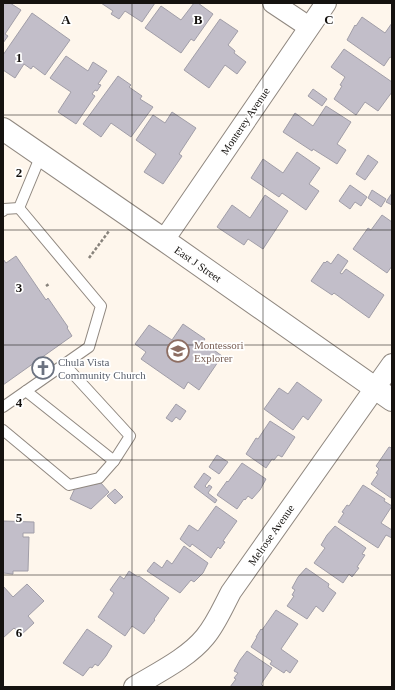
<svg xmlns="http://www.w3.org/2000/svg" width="395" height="690" viewBox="0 0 395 690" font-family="'Times New Roman',serif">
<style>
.building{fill:#c2bec9;stroke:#a19ea8}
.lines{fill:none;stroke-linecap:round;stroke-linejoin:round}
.lane-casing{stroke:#908880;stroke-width:12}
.street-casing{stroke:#908880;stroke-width:22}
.secondary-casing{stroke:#908880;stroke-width:24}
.path{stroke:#87827b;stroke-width:2.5;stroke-dasharray:3 2;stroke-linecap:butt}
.lane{stroke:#fff;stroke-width:10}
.street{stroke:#fff;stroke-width:20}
.secondary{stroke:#fff;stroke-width:22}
.grid{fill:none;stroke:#15120f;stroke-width:1;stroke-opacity:0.55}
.labels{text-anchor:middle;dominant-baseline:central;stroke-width:3.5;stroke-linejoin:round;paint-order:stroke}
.street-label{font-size:11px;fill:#15120f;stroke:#fff}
.education-label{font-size:11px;fill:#785e54;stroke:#fff;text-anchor:start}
.worship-label{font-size:11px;fill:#5b616d;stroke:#fff;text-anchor:start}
.grid-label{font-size:13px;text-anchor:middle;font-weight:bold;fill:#15120f;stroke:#fff;stroke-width:3.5;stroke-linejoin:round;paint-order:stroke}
</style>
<rect width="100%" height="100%" fill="#fef6ec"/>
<g class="building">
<polygon points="3,3 10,3 21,10 5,34 8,36 3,43"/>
<polygon points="101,3 155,3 142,22 125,11 119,19 111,14 113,11"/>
<polygon points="194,3 198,3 213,14 194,41 191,39 181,53 145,28 161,6 181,20"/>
<polygon points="32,13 70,40 45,75 33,66 31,69 24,64 15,78 3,70 3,55"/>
<polygon points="362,17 385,33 392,23 392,58 390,57 384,66 347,40 355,25 356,26"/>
<polygon points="220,19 238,31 228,45 235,51 234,53 246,62 237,74 225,65 209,88 184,70"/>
<polygon points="344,49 392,82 392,92 378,111 365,102 356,115 334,99 342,86 340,85 345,77 331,67"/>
<polygon points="66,56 88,71 93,62 107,71 98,84 101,85 97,91 95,90 92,94 95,96 76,124 58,112 71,92 50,78"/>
<polygon points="118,76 131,85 129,87 142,96 140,99 153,107 131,137 111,123 101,137 83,124"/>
<polygon points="313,89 327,99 322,106 308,96"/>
<polygon points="326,106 351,122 337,144 346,150 337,164 313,149 312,151 283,132 295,113 313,126"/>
<polygon points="172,112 196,128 179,154 182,156 163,184 144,172 156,154 136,140 153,115 165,123"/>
<polygon points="297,152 320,168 309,184 319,191 306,210 282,193 279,197 251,178 263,159 283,173"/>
<polygon points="368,155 378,162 365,180 356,174"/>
<polygon points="350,185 367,197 361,206 355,202 350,209 339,201"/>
<polygon points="372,190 386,199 381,207 368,198"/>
<polygon points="392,193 392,205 386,202"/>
<polygon points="265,195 288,211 263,249 248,239 244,245 217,227 232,205 250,218"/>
<polygon points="382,215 392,222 392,266 387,273 353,249 368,228 371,230"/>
<polygon points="338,254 348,261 340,273 342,274 346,269 384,295 369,318 334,293 332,295 311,281 324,262 325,263 327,261 331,264"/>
<polygon points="16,256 46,300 48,298 68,327 67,328 72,336 3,385 3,259 6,263"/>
<polygon points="183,324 205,339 203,342 222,356 199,390 188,382 184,389 141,359 146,352 135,344 149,325 172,340"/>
<polygon points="297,382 322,400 308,420 303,416 293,430 264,409 279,388 288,394"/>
<polygon points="176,404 186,411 180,420 176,417 172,422 166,418"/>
<polygon points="270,421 295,437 282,457 278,455 274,460 272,459 266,468 246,454 256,438 258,439"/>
<polygon points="389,447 392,448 391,498 371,484 378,474 376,473 379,469 376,466"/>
<polygon points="217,455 228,462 219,474 209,467"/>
<polygon points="242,463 266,479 260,490 252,499 248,496 245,500 244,499 237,509 217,495 227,481 228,482"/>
<polygon points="204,473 211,478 205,486 207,488 209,485 212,487 208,493 217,500 215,503 194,487"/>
<polygon points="101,483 109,492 91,509 70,499 75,488"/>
<polygon points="363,485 385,499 384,501 392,506 381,523 392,530 392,538 386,535 378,548 338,522 344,513 342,512 347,505 349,506"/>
<polygon points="115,489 123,497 115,504 107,496"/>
<polygon points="216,506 237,521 223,541 225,542 220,549 218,547 211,558 192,544 190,547 180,539 189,525 198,531"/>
<polygon points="3,521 34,522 34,533 23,533 23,537 29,537 28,571 13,571 13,574 3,573"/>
<polygon points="335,526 366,548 362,554 365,555 357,567 359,568 352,577 349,574 343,583 314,563 325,548 321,545 327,535"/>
<polygon points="184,546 208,563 203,573 194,582 191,580 180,593 147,571 154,562 162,568 167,560 172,564"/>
<polygon points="306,568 329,584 328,587 336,593 323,612 316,606 307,619 287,606 294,596 292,595 295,590 292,588 298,577"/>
<polygon points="129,571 138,577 139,576 169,598 154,619 155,620 144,634 132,626 125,636 98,617 114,593 110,590 120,576 124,579"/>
<polygon points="27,584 44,601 28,616 34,623 21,635 14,628 3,638 3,586 13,597"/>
<polygon points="276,610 298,624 281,649 298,661 290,673 286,670 284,673 270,664 272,661 251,647 257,637 256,637 261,629 262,630"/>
<polygon points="87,629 112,646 106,656 98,666 95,664 92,668 90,667 83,676 63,663"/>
<polygon points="247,651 272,668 261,684 264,687 230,687 236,679 234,678 238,673 234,671 240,660"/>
</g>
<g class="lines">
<g class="lane-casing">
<g id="lane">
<polyline points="19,208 41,155"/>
<polyline points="3,211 4,209 19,208"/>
<polyline points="64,364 130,436 114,461"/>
<polyline points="3,407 89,347 101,306 19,208"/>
<polyline points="3,430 69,485 99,478 114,461 26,391"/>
</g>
</g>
<g class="street-casing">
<g id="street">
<polyline points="273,3 309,27"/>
<polyline points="164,240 326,3"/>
<path d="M 134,687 C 157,673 188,658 205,637 C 216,624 223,607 231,592 L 392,364"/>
</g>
</g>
<g class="secondary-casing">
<polyline id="secondary" points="3,129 164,240 392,400"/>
</g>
<g class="path">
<polyline points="89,258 109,231"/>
<polyline points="46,286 49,284"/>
</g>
<use href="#lane" class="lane"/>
<use href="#street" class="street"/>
<use href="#secondary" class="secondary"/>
</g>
<path class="grid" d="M 132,3 L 132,687M 263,3 L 263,687M 3,115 L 392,115M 3,230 L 392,230M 3,345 L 392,345M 3,460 L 392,460M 3,575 L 392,575"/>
<defs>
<g id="school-ring" transform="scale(1.15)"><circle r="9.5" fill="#fff" stroke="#8d6e63" stroke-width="1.5"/><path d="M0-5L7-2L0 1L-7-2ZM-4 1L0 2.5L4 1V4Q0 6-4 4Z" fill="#8d6e63"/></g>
<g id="church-ring" transform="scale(1.15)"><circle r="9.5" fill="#fff" stroke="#6b7280" stroke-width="1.5"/><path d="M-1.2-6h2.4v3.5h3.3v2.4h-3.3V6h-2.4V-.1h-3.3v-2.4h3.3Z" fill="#6b7280"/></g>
</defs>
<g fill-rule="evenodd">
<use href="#school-ring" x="178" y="351"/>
<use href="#church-ring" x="43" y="368"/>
</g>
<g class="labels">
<g class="street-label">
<text transform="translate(245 121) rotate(-56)">Monterey Avenue</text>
<text transform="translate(198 264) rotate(35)">East J Street</text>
<text transform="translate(271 535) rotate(-55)">Melrose Avenue</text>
</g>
<g class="education-label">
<text x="194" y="345">Montessori<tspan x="194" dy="13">Explorer</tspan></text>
</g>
<g class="worship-label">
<text x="58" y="362">Chula Vista<tspan x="58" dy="13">Community Church</tspan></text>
</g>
</g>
<g class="grid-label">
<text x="66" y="24">A</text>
<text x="198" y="24">B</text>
<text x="329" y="24">C</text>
<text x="19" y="62">1</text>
<text x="19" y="177">2</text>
<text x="19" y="292">3</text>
<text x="19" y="407">4</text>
<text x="19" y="522">5</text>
<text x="19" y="637">6</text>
</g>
<rect width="395" height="690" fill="none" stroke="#15120f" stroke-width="8"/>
</svg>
